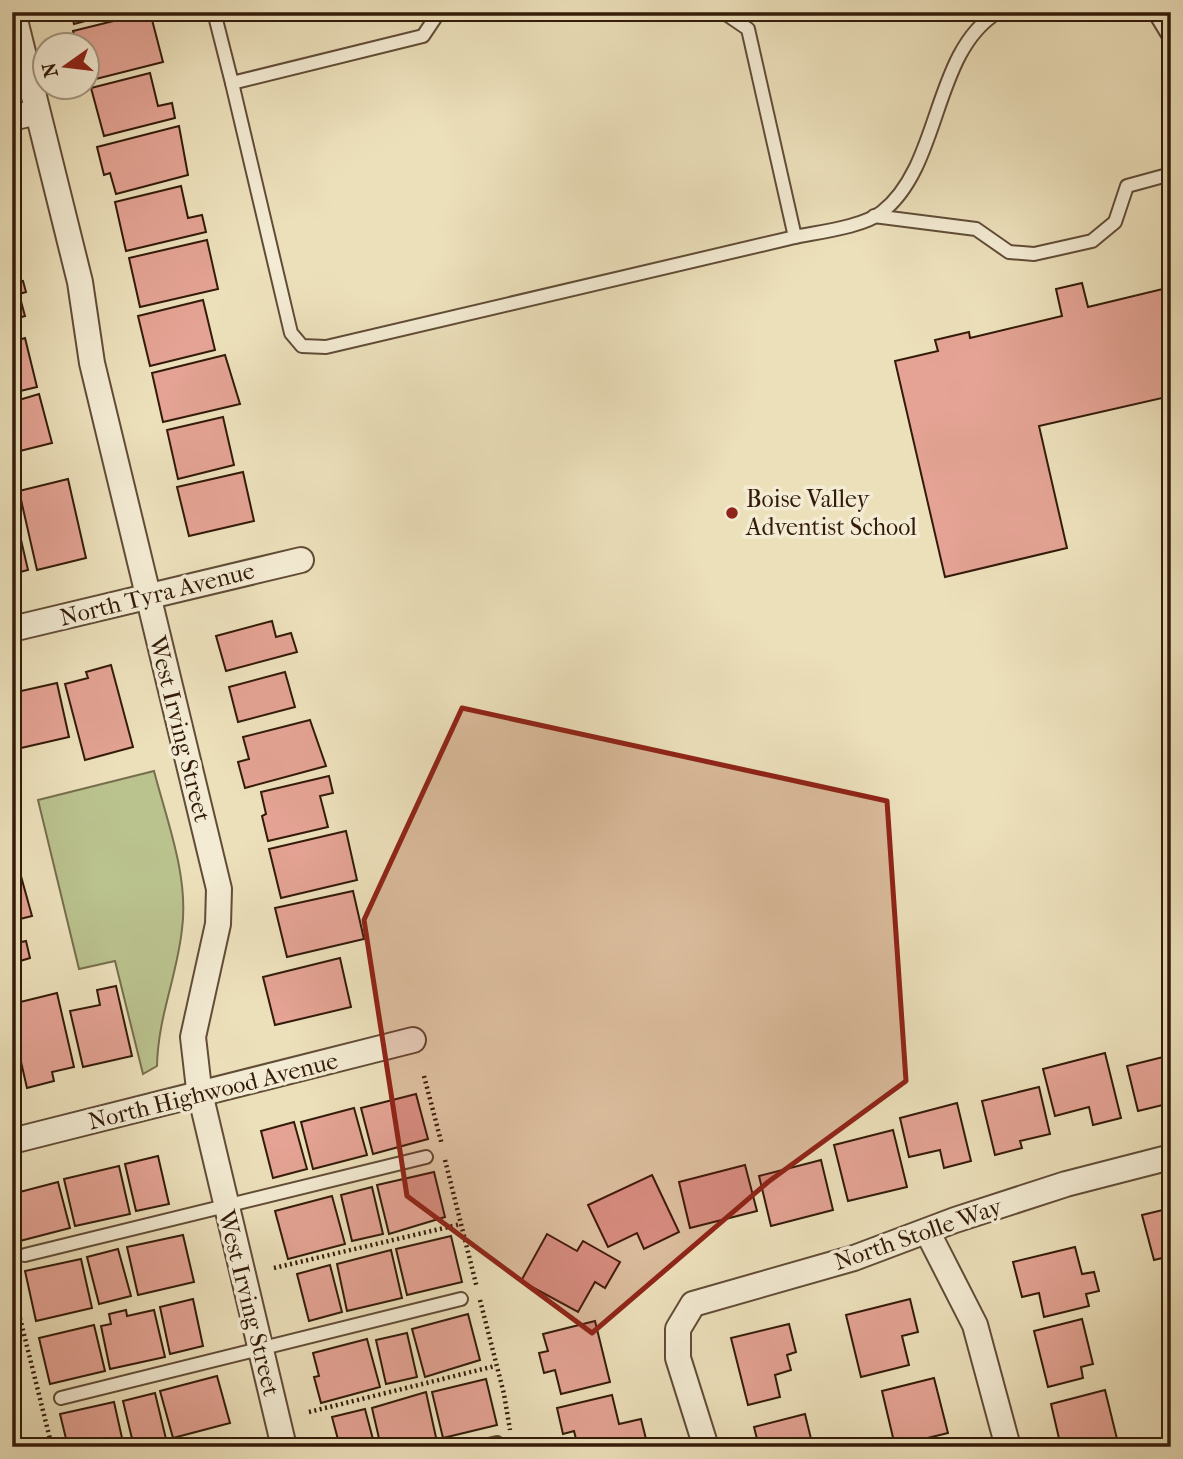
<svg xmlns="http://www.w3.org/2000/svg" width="1183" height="1459" viewBox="0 0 1183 1459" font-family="'IM FELL French Canon',serif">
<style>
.green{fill:#bac28e;stroke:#766e4c;stroke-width:2}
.building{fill:#e4a394;stroke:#331b09;stroke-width:2}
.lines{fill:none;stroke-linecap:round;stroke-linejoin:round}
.service-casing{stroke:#614c36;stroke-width:16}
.minor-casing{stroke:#614c36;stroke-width:28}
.path{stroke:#331b09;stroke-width:4.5;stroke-dasharray:2 3.5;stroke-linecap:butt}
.service{stroke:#f3ebd3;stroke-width:12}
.minor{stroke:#f3ebd3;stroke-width:24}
.marked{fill:#8f2418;fill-opacity:0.2;stroke:#8f2418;stroke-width:5;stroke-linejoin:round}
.poi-dot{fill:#8f2418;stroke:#f3ebd3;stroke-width:2.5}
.labels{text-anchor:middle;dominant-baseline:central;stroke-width:7;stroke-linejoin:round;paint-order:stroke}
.poi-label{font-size:24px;fill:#331b09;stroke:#f3ebd3;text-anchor:start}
.street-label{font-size:24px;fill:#331b09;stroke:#f3ebd3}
</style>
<rect width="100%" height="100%" fill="#ece0bb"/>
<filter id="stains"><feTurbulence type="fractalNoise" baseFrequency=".00286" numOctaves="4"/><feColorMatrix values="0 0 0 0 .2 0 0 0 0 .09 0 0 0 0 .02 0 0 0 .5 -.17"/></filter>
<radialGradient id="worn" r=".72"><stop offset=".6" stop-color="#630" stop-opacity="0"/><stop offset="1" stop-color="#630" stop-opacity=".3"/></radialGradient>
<path class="green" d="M 154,771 C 167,821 189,877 182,929 C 177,977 158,1016 157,1066 L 143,1074 L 115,961 L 79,969 L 38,800 Z"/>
<g class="building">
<polygon points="71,12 119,12 74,24"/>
<polygon points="150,12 163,62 88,81 88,46 77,46 73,31"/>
<polygon points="150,73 158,106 172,103 175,118 104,136 91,88"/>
<polygon points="179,126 188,175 116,194 110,173 104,175 97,147"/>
<polygon points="181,186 188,218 202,215 206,232 126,251 115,202"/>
<polygon points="12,225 21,259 12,261"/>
<polygon points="207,240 218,289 140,307 129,258"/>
<polygon points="23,281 26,292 19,294 25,316 12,320 12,284"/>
<polygon points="1082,283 1088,307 1171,287 1171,396 1039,426 1067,548 945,577 895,361 938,351 935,340 969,332 970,338 1062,316 1056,289"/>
<polygon points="203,300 215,350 150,366 138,316"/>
<polygon points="25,338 37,387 12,393 12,342"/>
<polygon points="225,355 240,404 163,422 152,373"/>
<polygon points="39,394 52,443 12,453 12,402"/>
<polygon points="223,417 234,465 178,479 167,430"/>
<polygon points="243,472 254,521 189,536 177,487"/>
<polygon points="68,479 86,558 37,570 19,491"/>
<polygon points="12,501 28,570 12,574"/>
<polygon points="272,621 276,637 291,633 297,652 226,671 216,636"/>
<polygon points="111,665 133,747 85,760 65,684 88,678 86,672"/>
<polygon points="285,672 295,707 238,722 229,687"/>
<polygon points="57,683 69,737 21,748 12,709 12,693"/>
<polygon points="310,720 326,766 245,788 238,762 249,759 243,737"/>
<polygon points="329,776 333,793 320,796 328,827 268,841 262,816 266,814 261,792"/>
<polygon points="346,831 357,880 281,898 269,849"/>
<polygon points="19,869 32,916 12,921 12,871"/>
<polygon points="353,891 364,939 287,957 275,908"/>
<polygon points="26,941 30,958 17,962 21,979 12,981 12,944"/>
<polygon points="340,958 351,1007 275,1025 263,977"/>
<polygon points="116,986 132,1056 83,1067 70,1011 100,1005 97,990"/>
<polygon points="57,993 74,1067 52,1072 54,1081 27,1088 12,1023 12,1004"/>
<polygon points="1105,1053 1121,1118 1093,1125 1089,1107 1055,1116 1043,1069"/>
<polygon points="1171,1055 1171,1103 1138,1111 1127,1066"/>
<polygon points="12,1060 18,1080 12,1081"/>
<polygon points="1039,1087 1050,1134 1020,1141 1022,1148 995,1155 982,1101"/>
<polygon points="416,1094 428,1139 373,1154 361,1108"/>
<polygon points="957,1103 971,1161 944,1168 940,1150 909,1157 900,1118"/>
<polygon points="354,1108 367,1155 313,1169 301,1122"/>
<polygon points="294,1122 307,1169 273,1178 261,1131"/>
<polygon points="893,1130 907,1187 848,1201 834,1145"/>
<polygon points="158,1156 169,1204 136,1211 125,1164"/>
<polygon points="821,1160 833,1210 771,1226 759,1176"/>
<polygon points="745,1165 757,1211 690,1228 679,1182"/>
<polygon points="119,1166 130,1214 75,1226 64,1179"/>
<polygon points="434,1172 445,1217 389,1234 377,1185"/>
<polygon points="652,1175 679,1232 644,1249 637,1233 608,1247 588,1205"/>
<polygon points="58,1182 70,1228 16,1242 12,1229 12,1194"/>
<polygon points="372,1187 383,1234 352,1241 341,1195"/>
<polygon points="332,1196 345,1244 288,1259 275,1211"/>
<polygon points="1171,1208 1171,1256 1154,1260 1142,1215"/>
<polygon points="547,1234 577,1251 583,1241 620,1262 605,1288 595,1282 578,1312 521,1281"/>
<polygon points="183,1235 194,1282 138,1295 127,1247"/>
<polygon points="451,1236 462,1282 407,1295 396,1249"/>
<polygon points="1075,1247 1082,1274 1094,1272 1099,1291 1086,1294 1089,1306 1044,1317 1039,1293 1022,1297 1013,1262"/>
<polygon points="118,1249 131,1296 99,1304 87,1257"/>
<polygon points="391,1250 402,1298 347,1311 337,1264"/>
<polygon points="81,1259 92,1308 36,1321 25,1271"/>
<polygon points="330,1265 342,1312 309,1321 297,1274"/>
<polygon points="193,1299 203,1346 170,1354 160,1307"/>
<polygon points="910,1299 918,1332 902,1336 909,1365 861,1377 846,1315"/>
<polygon points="126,1310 127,1316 154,1310 165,1357 110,1369 101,1326 111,1324 109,1314"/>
<polygon points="468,1314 480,1360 425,1377 412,1329"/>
<polygon points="1082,1319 1093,1364 1081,1367 1083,1378 1048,1387 1034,1331"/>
<polygon points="595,1321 610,1382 561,1394 555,1370 544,1373 539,1353 548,1351 543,1334"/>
<polygon points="789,1324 796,1352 787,1355 791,1370 775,1375 780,1397 748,1405 731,1338"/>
<polygon points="94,1325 105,1371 50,1384 39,1338"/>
<polygon points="407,1333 417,1377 386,1384 376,1340"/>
<polygon points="367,1339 380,1387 321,1403 314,1377 319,1376 313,1353"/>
<polygon points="217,1376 230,1423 173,1438 160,1391"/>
<polygon points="934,1378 948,1433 895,1446 882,1391"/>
<polygon points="486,1379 497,1425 443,1438 432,1392"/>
<polygon points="1105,1390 1119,1447 1061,1447 1051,1404"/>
<polygon points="426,1392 437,1442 416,1447 381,1447 372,1408"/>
<polygon points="155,1393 166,1439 134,1447 123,1401"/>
<polygon points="612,1395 619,1424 641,1419 648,1447 578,1447 574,1431 563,1434 557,1408"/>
<polygon points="114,1402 124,1447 68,1447 60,1414"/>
<polygon points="365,1409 375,1447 340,1447 332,1417"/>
<polygon points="805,1414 813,1447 759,1447 754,1427"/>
<polygon points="228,1442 229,1447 208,1447"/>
</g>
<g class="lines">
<g class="service-casing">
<g id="service">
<polyline points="214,12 232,83 423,36 439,12"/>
<path d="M 723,12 L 748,29 L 795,237 C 819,232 863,227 882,212 C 942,165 932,52 998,12"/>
<polyline points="1154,12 1171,40"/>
<polyline points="232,83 291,333 302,346 326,347 795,237"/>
<polyline points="874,216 976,229 1009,252 1034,254 1092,241 1115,222 1127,186 1171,174"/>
<polyline points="25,1255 426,1157"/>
<polyline points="61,1398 461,1299"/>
<polyline points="480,1447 497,1443"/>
</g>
</g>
<g class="minor-casing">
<g id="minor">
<polyline points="13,12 80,282 92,363 219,889 218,924 193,1037 199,1089 284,1447"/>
<polyline points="12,118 37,112"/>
<polyline points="12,629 301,560"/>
<polyline points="12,1141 413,1040"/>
<polyline points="927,1231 975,1325 1008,1447"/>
<polyline points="706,1447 678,1358 678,1329 693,1304 854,1258 955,1220 1066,1184 1171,1157"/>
</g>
</g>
<g class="path">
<polyline points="424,1076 442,1145"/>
<polyline points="445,1160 477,1288"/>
<polyline points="274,1268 461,1224"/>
<polyline points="12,1286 52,1447"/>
<polyline points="480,1300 504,1394 510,1430"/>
<polyline points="309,1412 495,1366"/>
</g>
<use href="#service" class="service"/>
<use href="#minor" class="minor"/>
</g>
<path class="marked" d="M 462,708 L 887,801 L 906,1081 L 768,1182 L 592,1333 L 407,1196 L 364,920 Z"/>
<circle class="poi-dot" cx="732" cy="513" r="7"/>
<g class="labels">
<g class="poi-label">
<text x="746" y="499">Boise Valley<tspan x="746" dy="28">Adventist School</tspan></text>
</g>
<g class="street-label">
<text transform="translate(157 594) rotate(-14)">North Tyra Avenue</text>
<text transform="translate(180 729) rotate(76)">West Irving Street</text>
<text transform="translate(213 1091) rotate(-14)">North Highwood Avenue</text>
<text transform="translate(918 1234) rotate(-19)">North Stolle Way</text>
<text transform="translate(249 1303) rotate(76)">West Irving Street</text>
</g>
</g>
<rect width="1183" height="1459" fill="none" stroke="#ece0bb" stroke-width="42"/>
<rect x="14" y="14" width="1155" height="1431" fill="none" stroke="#331b09" stroke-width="3.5"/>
<rect x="21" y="21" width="1141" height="1417" fill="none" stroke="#331b09" stroke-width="2"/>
<g transform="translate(66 66) rotate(256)"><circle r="33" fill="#f3ebd3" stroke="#a69882" stroke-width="2"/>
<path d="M0-5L12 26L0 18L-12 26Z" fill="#8f2418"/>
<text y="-10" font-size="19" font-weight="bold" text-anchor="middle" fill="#331b09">N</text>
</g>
<rect width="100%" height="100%" filter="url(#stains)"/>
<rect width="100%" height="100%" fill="url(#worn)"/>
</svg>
